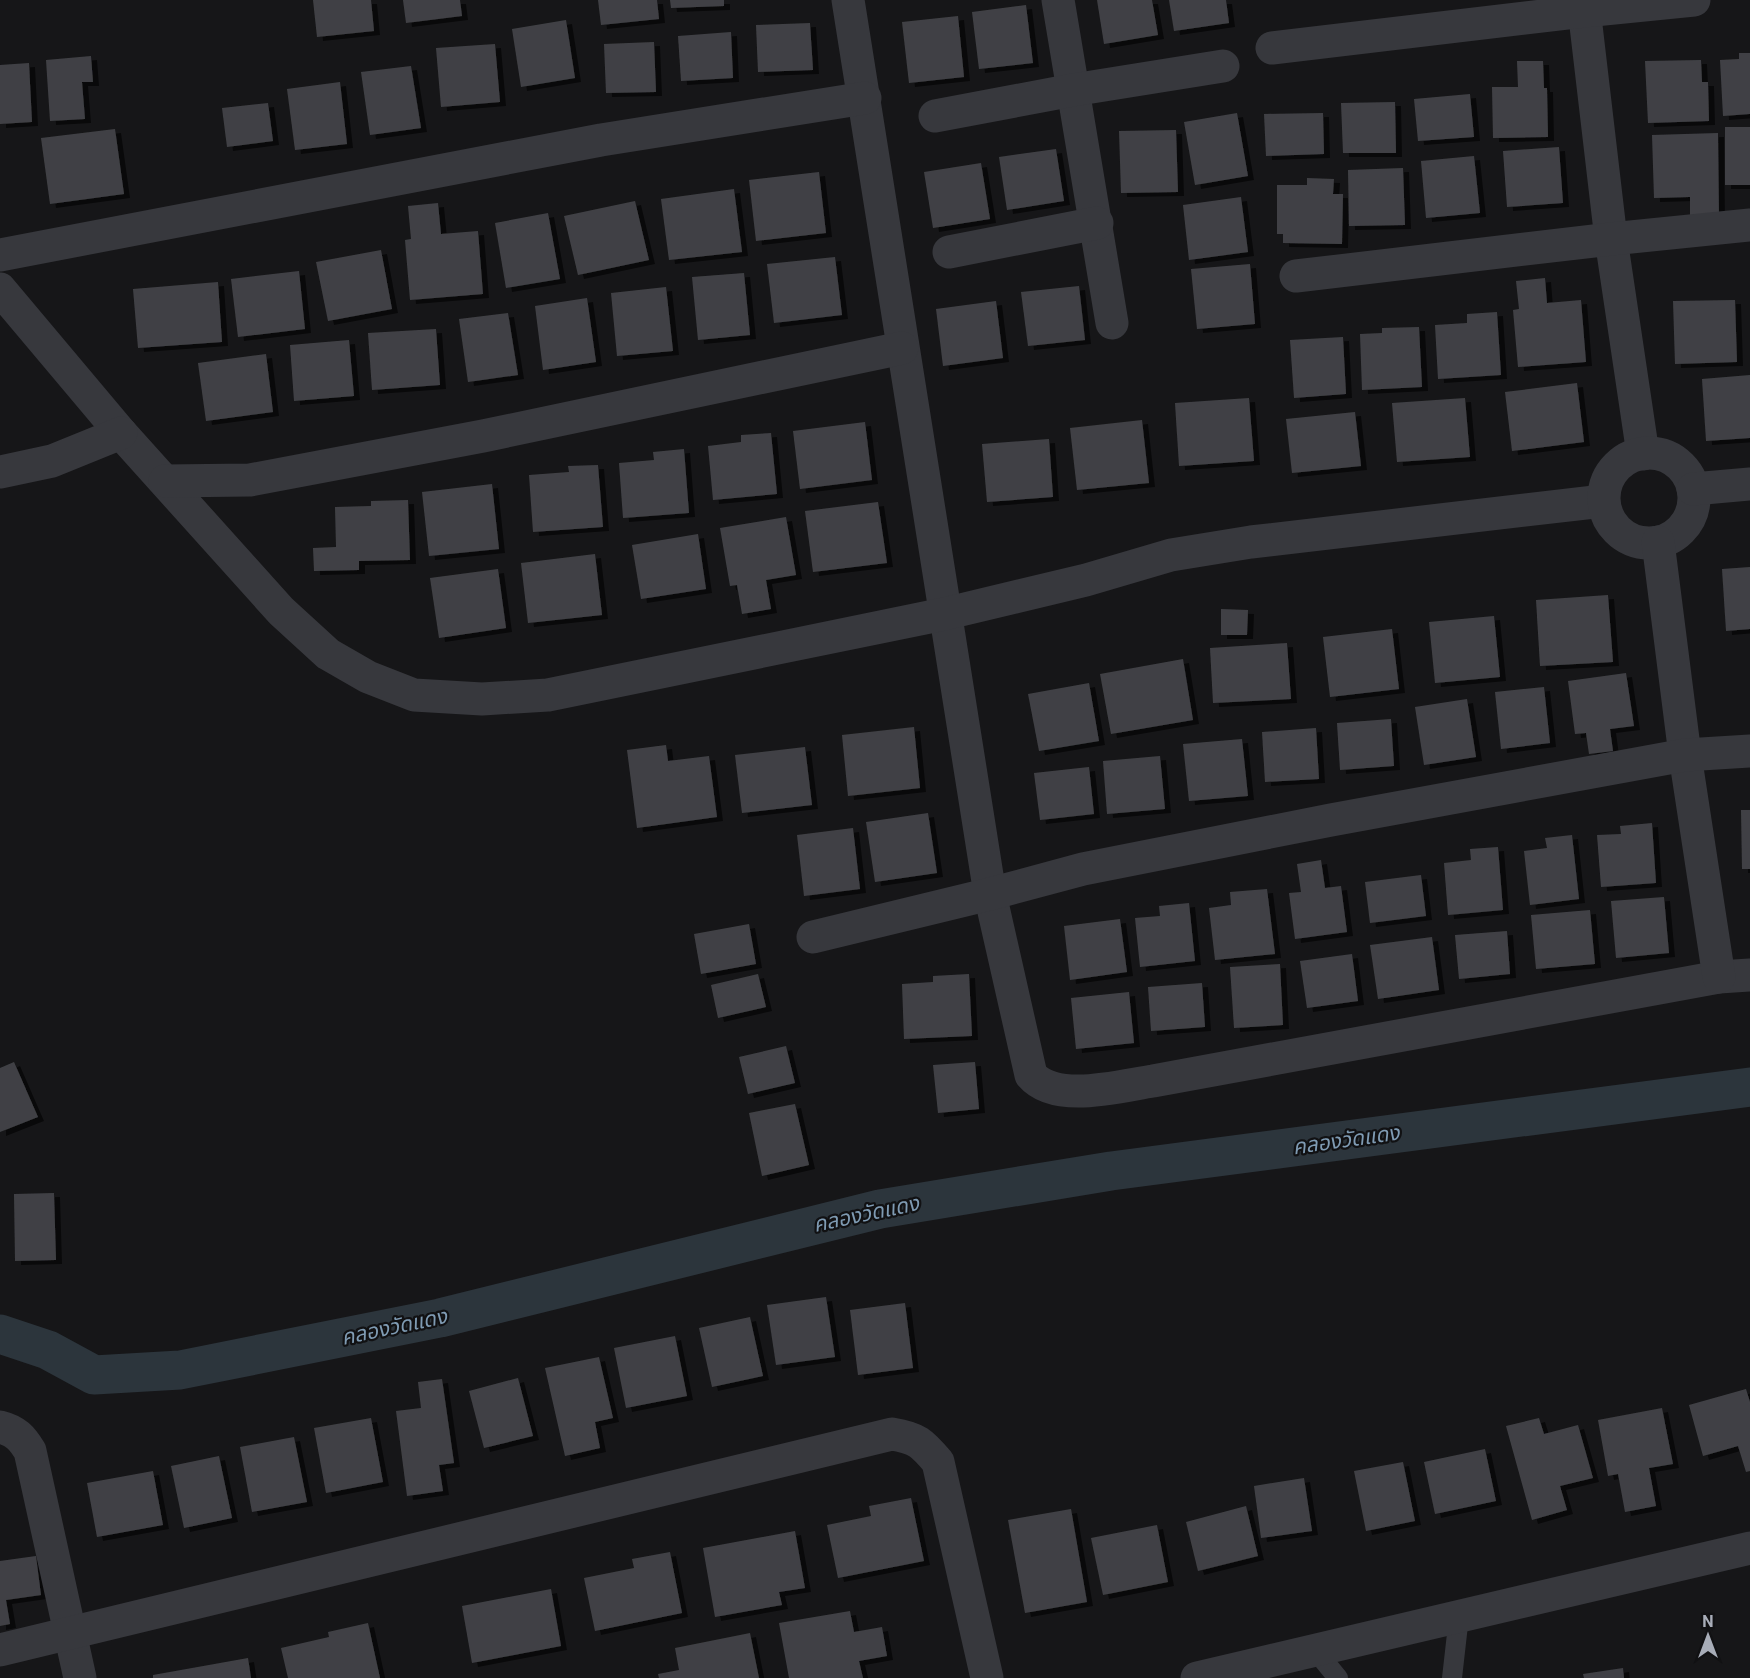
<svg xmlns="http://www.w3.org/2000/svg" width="1750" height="1678" viewBox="0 0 1750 1678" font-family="Roboto,'Noto Sans Thai',sans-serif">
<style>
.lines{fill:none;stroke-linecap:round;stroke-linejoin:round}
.canal{stroke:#2c353c;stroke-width:39}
.building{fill:#404145;filter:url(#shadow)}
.lane{stroke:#37383d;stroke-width:20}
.street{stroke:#37383d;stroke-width:33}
.labels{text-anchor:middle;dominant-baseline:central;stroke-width:4.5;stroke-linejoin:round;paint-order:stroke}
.water-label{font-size:21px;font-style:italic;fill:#7f9bb3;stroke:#111113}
</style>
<defs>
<filter id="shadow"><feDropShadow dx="6" dy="4" stdDeviation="0" flood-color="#0009"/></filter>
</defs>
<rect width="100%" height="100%" fill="#161618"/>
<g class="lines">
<polyline class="canal" points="0,1334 48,1350 94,1375 180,1370 440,1318 880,1209 1111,1171 1750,1087"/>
</g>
<g class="building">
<polygon points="313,0 371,0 374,31 317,37"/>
<polygon points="403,0 460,0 462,16 406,23"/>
<polygon points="598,0 657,0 659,19 601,25"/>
<polygon points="670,0 724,0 724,6 671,8"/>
<polygon points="1097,0 1152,0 1158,35 1104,44"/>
<polygon points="1169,0 1226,0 1229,23 1174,31"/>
<polygon points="1026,5 1033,63 979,69 972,12"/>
<polygon points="958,16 964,77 909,83 902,22"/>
<polygon points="566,20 575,78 521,87 512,29"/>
<polygon points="810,23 813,70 758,72 756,25"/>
<polygon points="731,32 733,78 681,81 678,36"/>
<polygon points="654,42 656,92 606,93 604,44"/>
<polygon points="495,44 500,102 441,107 436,48"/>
<polygon points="1739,53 1750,53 1750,114 1723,116 1720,60 1739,59"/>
<polygon points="91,56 93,82 82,82 85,119 50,121 46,60"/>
<polygon points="1701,60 1702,82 1708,82 1709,121 1648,123 1645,61"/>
<polygon points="1517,61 1543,61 1544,88 1547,88 1548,137 1493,138 1492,87 1518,87"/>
<polygon points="29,63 32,122 0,124 0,65"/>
<polygon points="411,66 421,128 370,135 361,72"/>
<polygon points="340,82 347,144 295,150 287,89"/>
<polygon points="1470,94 1474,137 1418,141 1414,99"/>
<polygon points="1395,102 1396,153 1343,153 1341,103"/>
<polygon points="268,103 273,141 227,147 222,108"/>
<polygon points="1237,113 1248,176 1195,185 1184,122"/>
<polygon points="1323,113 1324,154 1266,156 1264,114"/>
<rect x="1725" y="127" width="25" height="58"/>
<polygon points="115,129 124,194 50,204 41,138"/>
<polygon points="1176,130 1178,192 1121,193 1119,131"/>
<polygon points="1718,133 1719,219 1690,220 1690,197 1654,198 1652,135"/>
<polygon points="1559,147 1563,203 1507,207 1503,151"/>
<polygon points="1056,149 1064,201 1007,210 999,157"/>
<polygon points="1474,156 1480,213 1426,218 1421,161"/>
<polygon points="981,163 990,219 933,228 924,172"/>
<polygon points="1403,168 1405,225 1349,226 1348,170"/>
<polygon points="819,172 826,233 756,241 749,180"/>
<polygon points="1307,178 1334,179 1333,194 1343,194 1342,244 1283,243 1283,234 1277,234 1277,185 1307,185"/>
<polygon points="734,189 742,252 669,260 661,199"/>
<polygon points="1241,197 1248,252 1189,260 1183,205"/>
<polygon points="635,201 649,260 578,275 564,216"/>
<polygon points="438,203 441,234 478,231 483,294 410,300 405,240 411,239 408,206"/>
<polygon points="548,213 560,279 506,288 495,223"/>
<polygon points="381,250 392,309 328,321 316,262"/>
<polygon points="835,257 842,315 774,323 767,264"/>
<polygon points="1250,264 1255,324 1197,329 1191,269"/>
<polygon points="299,271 305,329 238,337 231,279"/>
<polygon points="744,273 750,335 698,340 692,277"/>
<polygon points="1545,278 1547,303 1581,300 1586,362 1518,367 1513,310 1519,309 1516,281"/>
<polygon points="218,282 222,342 138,348 133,289"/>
<polygon points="1079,286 1085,340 1028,346 1021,292"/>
<polygon points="666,287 673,351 617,356 611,293"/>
<polygon points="587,298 596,362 543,370 535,306"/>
<polygon points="1735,300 1737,362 1675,364 1673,301"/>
<polygon points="996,301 1003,358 943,366 936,309"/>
<polygon points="1497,312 1501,375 1438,379 1435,325 1467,323 1467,314"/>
<polygon points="508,313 518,375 468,382 459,319"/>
<polygon points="1419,327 1422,387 1362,390 1360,334 1382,333 1382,328"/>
<polygon points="436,329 440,385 372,390 368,333"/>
<polygon points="1343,337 1346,394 1294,398 1290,340"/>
<polygon points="349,340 354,396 294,401 290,345"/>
<polygon points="266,354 273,412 206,421 198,363"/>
<polygon points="1750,375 1750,438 1706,441 1702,379"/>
<polygon points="1577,383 1584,442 1512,451 1505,392"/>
<polygon points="1249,398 1254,461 1179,466 1175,403"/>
<polygon points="1465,398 1470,457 1397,462 1392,403"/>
<polygon points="1355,412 1361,466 1292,473 1286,419"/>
<polygon points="1142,420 1149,483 1077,490 1070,428"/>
<polygon points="865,422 872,480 800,489 793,431"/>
<polygon points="771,433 777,494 713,500 708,446 741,442 741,435"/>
<polygon points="1049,439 1053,497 987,502 982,444"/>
<polygon points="684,449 689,513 623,518 619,463 654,460 653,452"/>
<polygon points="598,465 603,527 533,532 529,475 569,472 568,466"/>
<polygon points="492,484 499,549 429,556 422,492"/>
<polygon points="408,500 410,560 359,561 359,570 314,571 313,548 336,547 335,507 371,506 371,501"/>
<polygon points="878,502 887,563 813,572 805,511"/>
<polygon points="786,517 796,575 766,580 771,609 742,614 737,585 730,586 720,528"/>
<polygon points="698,534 706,589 641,599 632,545"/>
<polygon points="595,554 602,615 528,623 521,563"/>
<polygon points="1750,567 1750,629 1726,631 1722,569"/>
<polygon points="498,569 506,628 439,638 430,578"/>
<polygon points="1608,595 1613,662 1540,666 1536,600"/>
<polygon points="1221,609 1248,610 1247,635 1221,635"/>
<polygon points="1494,616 1500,677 1435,683 1429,622"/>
<polygon points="1392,629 1399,689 1330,697 1323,637"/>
<polygon points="1287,643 1291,699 1213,703 1210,648"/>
<polygon points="1183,659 1193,720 1111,734 1100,674"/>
<polygon points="1626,673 1634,726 1610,729 1613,751 1589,754 1586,733 1575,734 1568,681"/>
<polygon points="1089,683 1099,741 1039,751 1028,694"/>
<polygon points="1544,687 1550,743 1501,749 1495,692"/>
<polygon points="1467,699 1476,757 1424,765 1415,707"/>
<polygon points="1391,719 1394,766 1340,770 1337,723"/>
<polygon points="914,727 920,788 848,796 842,735"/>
<polygon points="1316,728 1319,779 1265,782 1262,732"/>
<polygon points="1242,739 1248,796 1189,801 1183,744"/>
<polygon points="666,745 668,761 709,756 717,817 637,828 627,750"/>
<polygon points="805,747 812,805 742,813 735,755"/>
<polygon points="1160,756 1165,809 1107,814 1103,761"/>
<polygon points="1089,767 1094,814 1040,820 1034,773"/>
<polygon points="1741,810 1750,810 1750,869 1742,869"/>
<polygon points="928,813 937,873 875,882 866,822"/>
<polygon points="1652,823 1656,883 1601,887 1597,835 1621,834 1620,826"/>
<polygon points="853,828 860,889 804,896 797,835"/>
<polygon points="1572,835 1579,899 1530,905 1524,851 1547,848 1545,838"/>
<polygon points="1498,847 1503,910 1448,915 1444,863 1471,860 1470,849"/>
<polygon points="1321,860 1325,888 1341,886 1347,932 1295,939 1289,893 1301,892 1297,864"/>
<polygon points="1421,875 1426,916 1370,923 1365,882"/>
<polygon points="1267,889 1275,954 1215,960 1209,908 1231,905 1230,892"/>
<polygon points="1664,897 1669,953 1616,958 1611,901"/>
<polygon points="1189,903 1195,961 1140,967 1135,918 1160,916 1159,906"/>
<polygon points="1590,910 1595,964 1536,969 1531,915"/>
<polygon points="1120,919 1127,972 1070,980 1064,926"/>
<polygon points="749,924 756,964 701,974 694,934"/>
<polygon points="1507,931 1510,974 1459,979 1455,935"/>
<polygon points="1432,937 1439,990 1378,999 1370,945"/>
<polygon points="1352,954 1358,1001 1307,1008 1300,961"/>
<polygon points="1280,964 1283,1025 1234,1028 1230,967"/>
<polygon points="758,974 766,1007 718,1018 711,985"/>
<polygon points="969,974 972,1036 904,1039 902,984 933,982 933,976"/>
<polygon points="1202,983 1205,1027 1151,1031 1148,987"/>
<polygon points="1129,992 1134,1043 1076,1049 1071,998"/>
<polygon points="786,1046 795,1083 748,1094 739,1057"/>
<polygon points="14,1062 38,1117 0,1132 0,1068"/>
<polygon points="975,1062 979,1109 938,1113 933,1065"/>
<polygon points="795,1104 809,1165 762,1176 749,1113"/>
<polygon points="54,1193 56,1260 15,1261 14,1194"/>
<polygon points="826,1297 835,1357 776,1365 767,1305"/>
<polygon points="905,1303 913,1368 858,1375 850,1310"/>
<polygon points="750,1317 763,1376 712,1387 699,1328"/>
<polygon points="675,1336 687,1396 626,1408 614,1348"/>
<polygon points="599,1357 613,1418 595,1422 600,1448 565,1456 545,1368"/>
<polygon points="518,1378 533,1436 484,1448 469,1391"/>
<polygon points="442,1379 454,1463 439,1465 443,1491 407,1496 396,1411 421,1408 418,1382"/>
<polygon points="1746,1389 1750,1402 1750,1471 1746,1472 1738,1446 1703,1456 1689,1405"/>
<polygon points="1662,1408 1673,1464 1649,1468 1656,1506 1625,1512 1618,1474 1608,1476 1598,1420"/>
<polygon points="371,1418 383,1482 326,1493 314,1428"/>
<polygon points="1539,1418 1544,1434 1578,1425 1593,1478 1560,1486 1567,1510 1532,1520 1506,1426"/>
<polygon points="294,1437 307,1502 252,1512 240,1447"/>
<polygon points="1485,1449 1496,1501 1435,1514 1424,1462"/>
<polygon points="219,1456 232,1518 184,1528 171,1466"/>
<polygon points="1403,1462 1415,1521 1366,1531 1354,1471"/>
<polygon points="153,1471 163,1525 97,1537 87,1483"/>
<polygon points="1304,1478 1312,1531 1261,1538 1254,1486"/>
<polygon points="911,1498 924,1561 838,1578 827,1525 871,1516 869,1506"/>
<polygon points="1246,1506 1258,1556 1198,1571 1186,1522"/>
<polygon points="1071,1509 1087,1602 1025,1613 1008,1520"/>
<polygon points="1157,1525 1168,1582 1103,1595 1091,1538"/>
<polygon points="795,1531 805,1588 779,1592 782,1605 715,1617 703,1548"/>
<polygon points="670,1552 682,1613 595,1631 584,1578 634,1568 632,1559"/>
<polygon points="36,1556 41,1595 6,1600 10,1624 0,1626 0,1561"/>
<polygon points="551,1589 561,1646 472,1663 462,1606"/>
<polygon points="850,1611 854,1632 882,1627 887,1656 859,1661 863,1678 789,1678 779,1623"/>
<polygon points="368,1623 380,1678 288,1678 281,1648 329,1637 328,1632"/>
<polygon points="750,1633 759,1678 659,1678 658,1674 679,1670 675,1648"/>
<polygon points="248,1658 251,1678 153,1678 153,1675"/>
<polygon points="1623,1668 1624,1678 1584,1678 1583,1674"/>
</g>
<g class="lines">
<g class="lane">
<polyline points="1315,1650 1338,1678"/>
<polyline points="1452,1678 1459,1616"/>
</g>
<g class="street">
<path d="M 848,0 L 990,894 L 1031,1075 C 1056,1104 1120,1086 1153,1081 L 1719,977 L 1750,975"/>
<polyline points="1058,0 1112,323"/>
<polyline points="1583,0 1611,239 1643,454"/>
<polyline points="1272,48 1584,11 1694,0"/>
<polyline points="935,116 1073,90 1223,66"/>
<polyline points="949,252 1097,223"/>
<polyline points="0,255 601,140 865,98"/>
<polyline points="1296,276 1611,239 1750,225"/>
<polyline points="0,289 121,433 281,611 328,654 368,677 414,695 482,699 548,695 944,614 1086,580 1171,555 1251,542 1603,501"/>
<circle cx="1649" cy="498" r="45"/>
<polyline points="0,472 52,461 121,433"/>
<polyline points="165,481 250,480 483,436 902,348"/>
<polyline points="1693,489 1750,484"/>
<polyline points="1658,542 1685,755 1719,977"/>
<polyline points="813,937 990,894 1083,869 1331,820 1685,755 1750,751"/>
<path d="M 0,1427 C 16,1431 22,1438 30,1451 L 80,1678"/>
<path d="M 0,1650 L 892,1434 C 917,1438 922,1443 938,1462 L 987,1678"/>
<polyline points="1197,1678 1750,1548"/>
</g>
</g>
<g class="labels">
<g class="water-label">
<text transform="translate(1346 1140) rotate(-8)">คลองวัดแดง</text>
<text transform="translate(866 1214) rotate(-12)">คลองวัดแดง</text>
<text transform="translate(394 1327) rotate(-12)">คลองวัดแดง</text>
</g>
</g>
<g transform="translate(1708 1636)" stroke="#111113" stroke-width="4.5" paint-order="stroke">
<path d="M0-4.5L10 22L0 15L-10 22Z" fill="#a8adb8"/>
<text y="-9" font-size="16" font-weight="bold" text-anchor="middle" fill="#a8adb8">N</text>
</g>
</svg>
